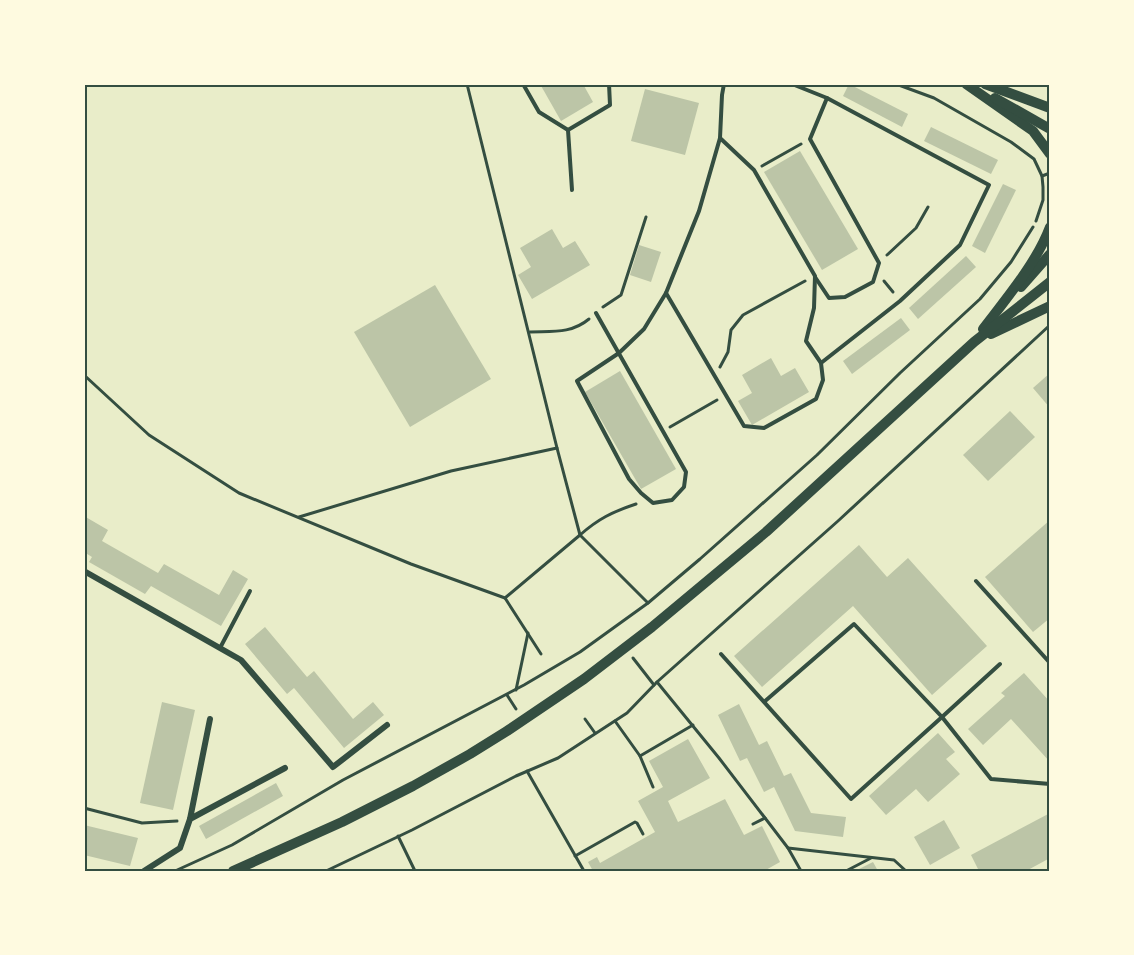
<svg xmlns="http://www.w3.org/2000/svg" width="1134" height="955" viewBox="0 0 1134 955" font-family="'Work Sans',sans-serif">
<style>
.building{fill:#bcc5a7}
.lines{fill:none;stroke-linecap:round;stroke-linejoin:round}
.path{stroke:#344e41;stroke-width:3}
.service{stroke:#344e41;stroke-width:4}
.minor{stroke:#344e41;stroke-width:6}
.secondary{stroke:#344e41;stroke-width:10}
.neatline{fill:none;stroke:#344e41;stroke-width:2}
</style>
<rect width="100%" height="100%" fill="#e9edc9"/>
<g class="building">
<polygon points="540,84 583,84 593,102 561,121"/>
<polygon points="849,84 908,114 902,127 843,96"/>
<polygon points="645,89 699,103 685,155 631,141"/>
<polygon points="931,127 998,160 991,174 924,141"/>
<polygon points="800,151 858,249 822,270 764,172"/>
<polygon points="1003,184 1016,190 985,253 972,246"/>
<polygon points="552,229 563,248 575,241 590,265 532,299 518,275 531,267 520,248"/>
<polygon points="639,245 661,252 651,282 630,275"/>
<polygon points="966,256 976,267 918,319 909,308"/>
<polygon points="435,285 491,379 410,427 354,332"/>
<polygon points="901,318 910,330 852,374 843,361"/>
<polygon points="771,358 781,376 795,368 809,392 752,425 738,401 752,393 742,375"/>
<polygon points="620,371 676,469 641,489 585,392"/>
<polygon points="1050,373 1050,408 1033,388"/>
<polygon points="1010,411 1035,437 988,481 963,455"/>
<polygon points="84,516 108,530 102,541 158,573 164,564 219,595 233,570 248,579 221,626 151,586 145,594 89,562 92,557 84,552"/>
<polygon points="1050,520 1050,618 1033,632 985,577"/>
<polygon points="859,545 887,577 908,558 987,646 932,695 853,606 762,687 734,656"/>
<polygon points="265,627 307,677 314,671 353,719 373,702 384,715 344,748 294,688 287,694 245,644"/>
<polygon points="1024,673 1050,702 1050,762 1011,719 983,745 968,729 1005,696 1001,693"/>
<polygon points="162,702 195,710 173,810 140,803"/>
<polygon points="739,704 759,745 767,741 784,776 791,773 811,813 846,817 843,837 795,831 774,787 764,792 747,758 740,761 718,715"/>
<polygon points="938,733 955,752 946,759 960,774 928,802 916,789 886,815 869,796"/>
<polygon points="688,739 710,778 668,801 678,822 725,799 744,835 762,826 780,862 764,871 593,871 588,862 597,857 600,863 655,832 638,801 663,787 649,761"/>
<polygon points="276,783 283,796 206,839 199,826"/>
<polygon points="1050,813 1050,858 1026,871 979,871 971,855"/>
<polygon points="944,820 960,848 930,865 914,837"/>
<polygon points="84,825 138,838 130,866 84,855"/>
<polygon points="873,862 878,871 855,871"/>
</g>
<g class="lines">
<g class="path">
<path d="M 467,84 L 557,448 L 580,535 C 598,519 612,512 636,504"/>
<polyline points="896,84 934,98 1011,142 1034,159 1042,176 1043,187 1043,200 1036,221"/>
<polyline points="1044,84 1050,87"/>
<polyline points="762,166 801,144"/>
<polyline points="1042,176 1050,173"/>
<polyline points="887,255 916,228 928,207"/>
<polyline points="884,281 893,292"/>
<polyline points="603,307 621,295 646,217"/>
<path d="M 530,332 C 552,331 571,334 589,319"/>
<polyline points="720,367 728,352 731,330 743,315 805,281"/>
<polyline points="84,375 149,435 239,493 411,564 505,598 580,535 648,603"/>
<polyline points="670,427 717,400"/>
<polyline points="299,517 451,471 557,448"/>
<polyline points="505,598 541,654"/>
<polyline points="633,658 654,685"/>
<polyline points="657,682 719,758 788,848 801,871"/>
<polyline points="516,690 528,633"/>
<polyline points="507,695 516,709"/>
<polyline points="585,719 595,733"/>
<polyline points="615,721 640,756 693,725"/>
<polyline points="640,756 653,787"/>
<polyline points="527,771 584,871"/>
<polyline points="84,808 142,823 177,821"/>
<polyline points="753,824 765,818"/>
<polyline points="398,836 415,871"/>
<polyline points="788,848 894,860 906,871"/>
<polyline points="575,856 635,822 637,823 643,834"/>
<polyline points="175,871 232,845 343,780 524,685 580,652 648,603 700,559 817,455 900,373 980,299 1011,262 1033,227"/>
<polyline points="326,871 412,830 516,776 558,758 627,713 657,682 838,521 1050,325"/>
<polyline points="846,871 871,858"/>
</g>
<g class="service">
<polyline points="523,84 539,112 568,130"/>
<polyline points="792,84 827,98 989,185 960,245 900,301 821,363"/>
<polyline points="572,190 568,130 610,105 609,84"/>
<polyline points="815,277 829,298 845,297 873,282 879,263 810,139 827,98"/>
<polyline points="666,293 744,426 764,428 816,399 823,380 821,363 806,341 814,308 815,276 754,170 720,138"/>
<polyline points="596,313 686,472 684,487 672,500 653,503 641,493 629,479 577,381 619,353 644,329 666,293 699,211 720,138 722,95 724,84"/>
<polyline points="976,581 1050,663"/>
<polyline points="220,648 250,591"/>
<polyline points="721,654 851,799 942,717 854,624 764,702"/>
<polyline points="1000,664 942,717 991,779 1050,784"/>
</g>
<g class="minor">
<polyline points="84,571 241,660 333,767 387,725"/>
<polyline points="190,819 210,719"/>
<polyline points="144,871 180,848 190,819 285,768"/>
</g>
<g class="secondary">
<polyline points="966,84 1033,131 1050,154"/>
<polyline points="985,84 1050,108"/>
<polyline points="995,98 1050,129"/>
<polyline points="1021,287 1050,254"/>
<path d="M 983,329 C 1006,299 1037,262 1050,227"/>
<polyline points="991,334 1050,306"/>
<polyline points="233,871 342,822 413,786 470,754 507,731 584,679 652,627 766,532 974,342 1050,282"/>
</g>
</g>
<rect width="1134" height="955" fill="none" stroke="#fefae0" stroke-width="171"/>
<rect x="86" y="86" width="962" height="784" class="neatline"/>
</svg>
